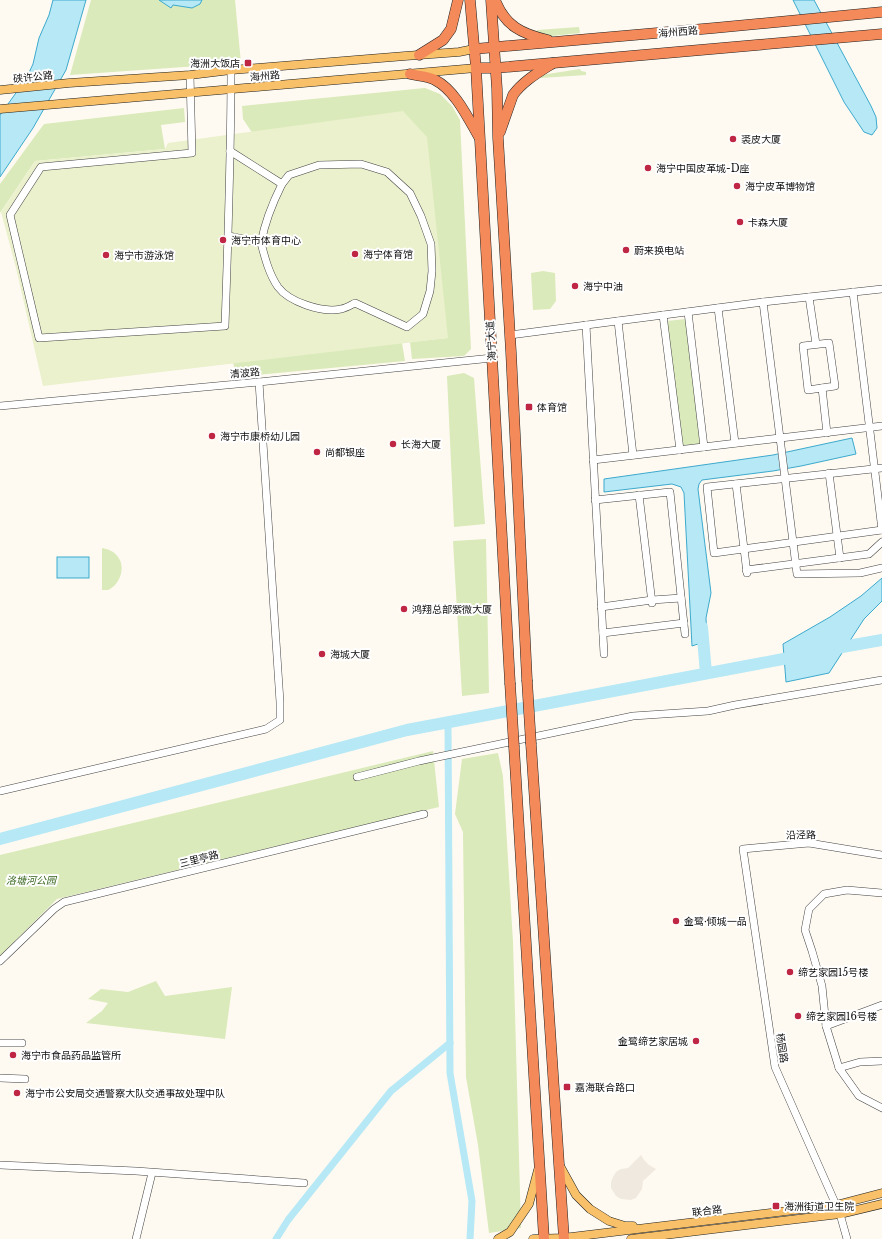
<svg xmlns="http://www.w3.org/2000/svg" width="882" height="1239" viewBox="0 0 882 1239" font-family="'Libre Baskerville','Noto Sans SC',serif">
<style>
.green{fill:#daeaba}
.pitch{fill:#eaf1cc}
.plaza{fill:#f0e9df}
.water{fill:#b6e8f6;stroke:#3da9cd}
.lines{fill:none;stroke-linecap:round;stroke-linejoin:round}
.canal{stroke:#b6e8f6;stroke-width:7}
.river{stroke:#b6e8f6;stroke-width:12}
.minor-casing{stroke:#424242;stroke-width:8}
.major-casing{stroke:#202020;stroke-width:9}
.highway-casing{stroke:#202020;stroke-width:11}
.minor{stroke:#fff;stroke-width:7}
.major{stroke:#f8c068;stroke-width:8}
.highway{stroke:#f48a5a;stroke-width:10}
.highway-bridge-casing{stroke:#202020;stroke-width:11;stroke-linecap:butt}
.highway-bridge{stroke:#f48a5a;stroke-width:10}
.poi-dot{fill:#bf2644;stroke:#fff;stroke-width:1.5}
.labels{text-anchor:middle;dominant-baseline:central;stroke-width:4;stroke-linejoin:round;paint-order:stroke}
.street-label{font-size:10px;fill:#0f0f0f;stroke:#fff}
.poi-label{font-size:10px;fill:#0f0f0f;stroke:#fff;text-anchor:start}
.park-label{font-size:10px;font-style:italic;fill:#38671f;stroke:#fff}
</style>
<rect width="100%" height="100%" fill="#fffaf1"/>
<g class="green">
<polygon points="91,0 235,0 241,63 70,75"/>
<polygon points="579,27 580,33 542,37 537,33 537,30"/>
<polygon points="580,69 581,71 586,72 586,75 541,78 541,75"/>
<polygon points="425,88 440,94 452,106 460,120 471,349 464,356 412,359 410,342 448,338 251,131 243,119 242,106"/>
<polygon points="184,108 185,122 161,125 165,149 35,161 0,213 0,184 44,124"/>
<polygon points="543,271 555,273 556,301 550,309 533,310 531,273"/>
<polygon points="686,319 701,445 682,446 667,321"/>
<polygon points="360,321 402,343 405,361 245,376 236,373 233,363"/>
<polygon points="464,373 474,378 485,524 454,527 447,376"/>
<polygon points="486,539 489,693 462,696 453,541"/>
<path d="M 102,548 C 108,549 114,551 118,557 C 126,567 120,585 108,590 C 108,590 102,590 102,590 Z"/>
<polygon points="433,751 439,807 57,899 0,956 0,855"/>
<polygon points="498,753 503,776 513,942 521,1228 489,1233 478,1145 466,1077 463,832 455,814 462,759"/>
<polygon points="156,981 165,996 232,987 225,1039 86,1023 102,1011 108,1003 88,999 101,989 128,992"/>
</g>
<polygon class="pitch" points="403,111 427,137 448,338 43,386 16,268 1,212 35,161 165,149 168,143"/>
<polygon class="plaza" points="641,1155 644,1160 649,1165 656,1169 643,1181 642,1189 636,1198 631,1200 621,1199 616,1196 611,1188 611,1182 613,1177 616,1172 621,1169 628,1168"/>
<g class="water">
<polygon points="53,0 86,0 66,70 33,128 0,177 0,115 26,79 33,64 39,38 49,15"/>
<polygon points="159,0 202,0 200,4 192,8 173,5 171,8"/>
<polygon points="793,0 814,0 871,106 876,117 877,128 872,135 864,132 844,102"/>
<polygon points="852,438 856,454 801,466 773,471 702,480 699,484 698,489 711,593 706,618 707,641 692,646 684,493 681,487 672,484 604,492 604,479 773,455"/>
<rect x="57" y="557" width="32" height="21"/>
<polygon points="882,578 882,601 864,619 829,673 786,682 783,644 830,617 861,596"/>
</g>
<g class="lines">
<g class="canal">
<polyline points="448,723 450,1073 472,1201 470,1239"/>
<polyline points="276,1239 288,1220 391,1091 450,1043"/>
</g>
<g class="river">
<polyline points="702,627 706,673"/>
<polyline points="831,649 882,640"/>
<polyline points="0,839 407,730 799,656"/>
</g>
<g class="minor-casing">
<g id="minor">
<path d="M 190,75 L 192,153 L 41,167 L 10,215 L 39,338 L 225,326 C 228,241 231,155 231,70"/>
<path d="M 229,236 L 261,243 C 265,258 269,274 278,287 C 289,302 322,313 341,309 C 346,308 351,305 355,303 L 407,327 L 423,314 L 430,291 L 432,271 L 431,244 L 421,216 L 410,193 L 387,172 L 361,164 L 319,165 L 289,175 L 282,184 L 230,151"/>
<path d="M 261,243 C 265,221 272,204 282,184"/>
<polyline points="853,292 882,530"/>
<polyline points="809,297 816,344"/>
<polyline points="763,302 797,574 860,573 882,568"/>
<polyline points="718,308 735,443"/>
<polyline points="688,312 704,447"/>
<polyline points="663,315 680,450"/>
<polyline points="618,321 633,455"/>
<polyline points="586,325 604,654"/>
<polyline points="510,335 763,302 882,289"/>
<polygon points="829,343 835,386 808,390 803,346"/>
<polyline points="822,388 827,433"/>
<polyline points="0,406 259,382 492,358"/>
<polyline points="593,460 882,426"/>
<polyline points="829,473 840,558"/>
<polyline points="736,484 747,573"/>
<polyline points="639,495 652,603"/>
<polyline points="595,500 670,492 685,634"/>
<polyline points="882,530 714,553 707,487 882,468"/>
<polyline points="746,570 869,554 882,542"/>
<polyline points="601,607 652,600 681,598"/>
<polyline points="603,633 684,623"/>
<polyline points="357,777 419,761 633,716 708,711 735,705 882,680"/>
<polyline points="0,791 266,729 280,720 280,702 259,382"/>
<polyline points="882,893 847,890 824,894 809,909 805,930 812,951 822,986 826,1026 839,1068 860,1062 882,1061"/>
<polyline points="0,961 54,909 64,902 424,814"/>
<polyline points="826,1026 882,1005"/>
<polyline points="0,1043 22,1043"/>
<polyline points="839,1068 859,1096 882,1108"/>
<polyline points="0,1078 25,1079"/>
<polyline points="0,1165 136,1171 304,1183"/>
<polyline points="136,1239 152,1173"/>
<polyline points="847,1239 840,1214 775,1067 743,849 809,843 882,855"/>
</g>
</g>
<g class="major-casing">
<g id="major">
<polyline points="0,90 69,83 190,75 231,70 405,56 459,52 474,49"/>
<polyline points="0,109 476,68"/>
<polyline points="560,1166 576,1195 590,1209 609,1221 625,1226 633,1226"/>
<polyline points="498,1239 510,1232 529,1204 538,1170"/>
<polyline points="533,1239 563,1238 836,1205 882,1193"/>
<polyline points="631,1239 840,1214 882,1204"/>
</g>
</g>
<g class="highway-casing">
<g id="highway">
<polyline points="470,0 476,68 510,683"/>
<polyline points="491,0 497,89 498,138 511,352 527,680"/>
<path d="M 495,0 C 505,26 522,34 548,40"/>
<polyline points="474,49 714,28 882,12"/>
<polyline points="419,55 443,40 451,29 458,0"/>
<polyline points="476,68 495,68 882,34"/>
<path d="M 410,74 C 418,76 428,76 435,80 C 455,90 468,118 479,137"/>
<path d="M 500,132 L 513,95 C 523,81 539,72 553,63"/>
<polyline points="531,744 564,1239"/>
<polyline points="514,747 544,1239"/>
</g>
</g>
<use href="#minor" class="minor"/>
<use href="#major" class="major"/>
<use href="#highway" class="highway"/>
<g class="highway-bridge-casing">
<g id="highway-bridge">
<polyline points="527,680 531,744"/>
<polyline points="510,683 514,747"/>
</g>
</g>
<use href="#highway-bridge" class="highway-bridge"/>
</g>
<g class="poi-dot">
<rect x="244" y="59" width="8" height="8" rx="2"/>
<circle cx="733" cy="139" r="4"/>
<circle cx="648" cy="168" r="4"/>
<circle cx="737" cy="186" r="4"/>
<circle cx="740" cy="222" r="4"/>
<circle cx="223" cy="240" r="4"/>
<circle cx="626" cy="250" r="4"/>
<circle cx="355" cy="254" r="4"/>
<circle cx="106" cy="255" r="4"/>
<circle cx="575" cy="286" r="4"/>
<rect x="525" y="403" width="8" height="8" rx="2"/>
<circle cx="212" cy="436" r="4"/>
<circle cx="393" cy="444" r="4"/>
<circle cx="317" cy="452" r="4"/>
<circle cx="404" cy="609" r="4"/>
<circle cx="322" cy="654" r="4"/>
<circle cx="676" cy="921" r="4"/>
<circle cx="790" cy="972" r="4"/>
<circle cx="798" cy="1016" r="4"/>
<circle cx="696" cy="1041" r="4"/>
<circle cx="13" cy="1055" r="4"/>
<rect x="563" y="1083" width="8" height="8" rx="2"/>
<circle cx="17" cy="1093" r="4"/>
<rect x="772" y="1202" width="8" height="8" rx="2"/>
</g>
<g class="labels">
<g class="street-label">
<text transform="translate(678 32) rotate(-5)">海州西路</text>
<text transform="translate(265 76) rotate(-5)">海州路</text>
<text transform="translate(33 77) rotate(-6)">硖许公路</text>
<text transform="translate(491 341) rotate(-93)">海宁大道</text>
<text transform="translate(245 373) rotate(-5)">清波路</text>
<text transform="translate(801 835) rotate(-1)">沿泾路</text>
<text transform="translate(199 859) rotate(-14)">三里亭路</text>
<text transform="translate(782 1048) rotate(81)">杨园路</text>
<text transform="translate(707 1211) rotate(-7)">联合路</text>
</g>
<g class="poi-label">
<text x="240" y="63" text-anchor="end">海洲大饭店</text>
<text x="741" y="139">裘皮大厦</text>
<text x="656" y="168">海宁中国皮革城-D座</text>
<text x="745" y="186">海宁皮革博物馆</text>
<text x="748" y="222">卡森大厦</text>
<text x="231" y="240">海宁市体育中心</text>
<text x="634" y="250">蔚来换电站</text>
<text x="363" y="254">海宁体育馆</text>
<text x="114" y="255">海宁市游泳馆</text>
<text x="583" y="286">海宁中油</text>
<text x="537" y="407">体育馆</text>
<text x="220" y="436">海宁市康桥幼儿园</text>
<text x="401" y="444">长海大厦</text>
<text x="325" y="452">尚都银座</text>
<text x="412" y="609">鸿翔总部紫微大厦</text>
<text x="330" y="654">海城大厦</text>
<text x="684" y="921">金鹭·倾城一品</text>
<text x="798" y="972">缔艺家园15号楼</text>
<text x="806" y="1016">缔艺家园16号楼</text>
<text x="688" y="1041" text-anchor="end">金鹭缔艺家居城</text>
<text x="21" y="1055">海宁市食品药品监管所</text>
<text x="575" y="1087">嘉海联合路口</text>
<text x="25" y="1093">海宁市公安局交通警察大队交通事故处理中队</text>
<text x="784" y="1206">海洲街道卫生院</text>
</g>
<g class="park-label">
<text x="31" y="880">洛塘河公园</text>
</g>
</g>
</svg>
